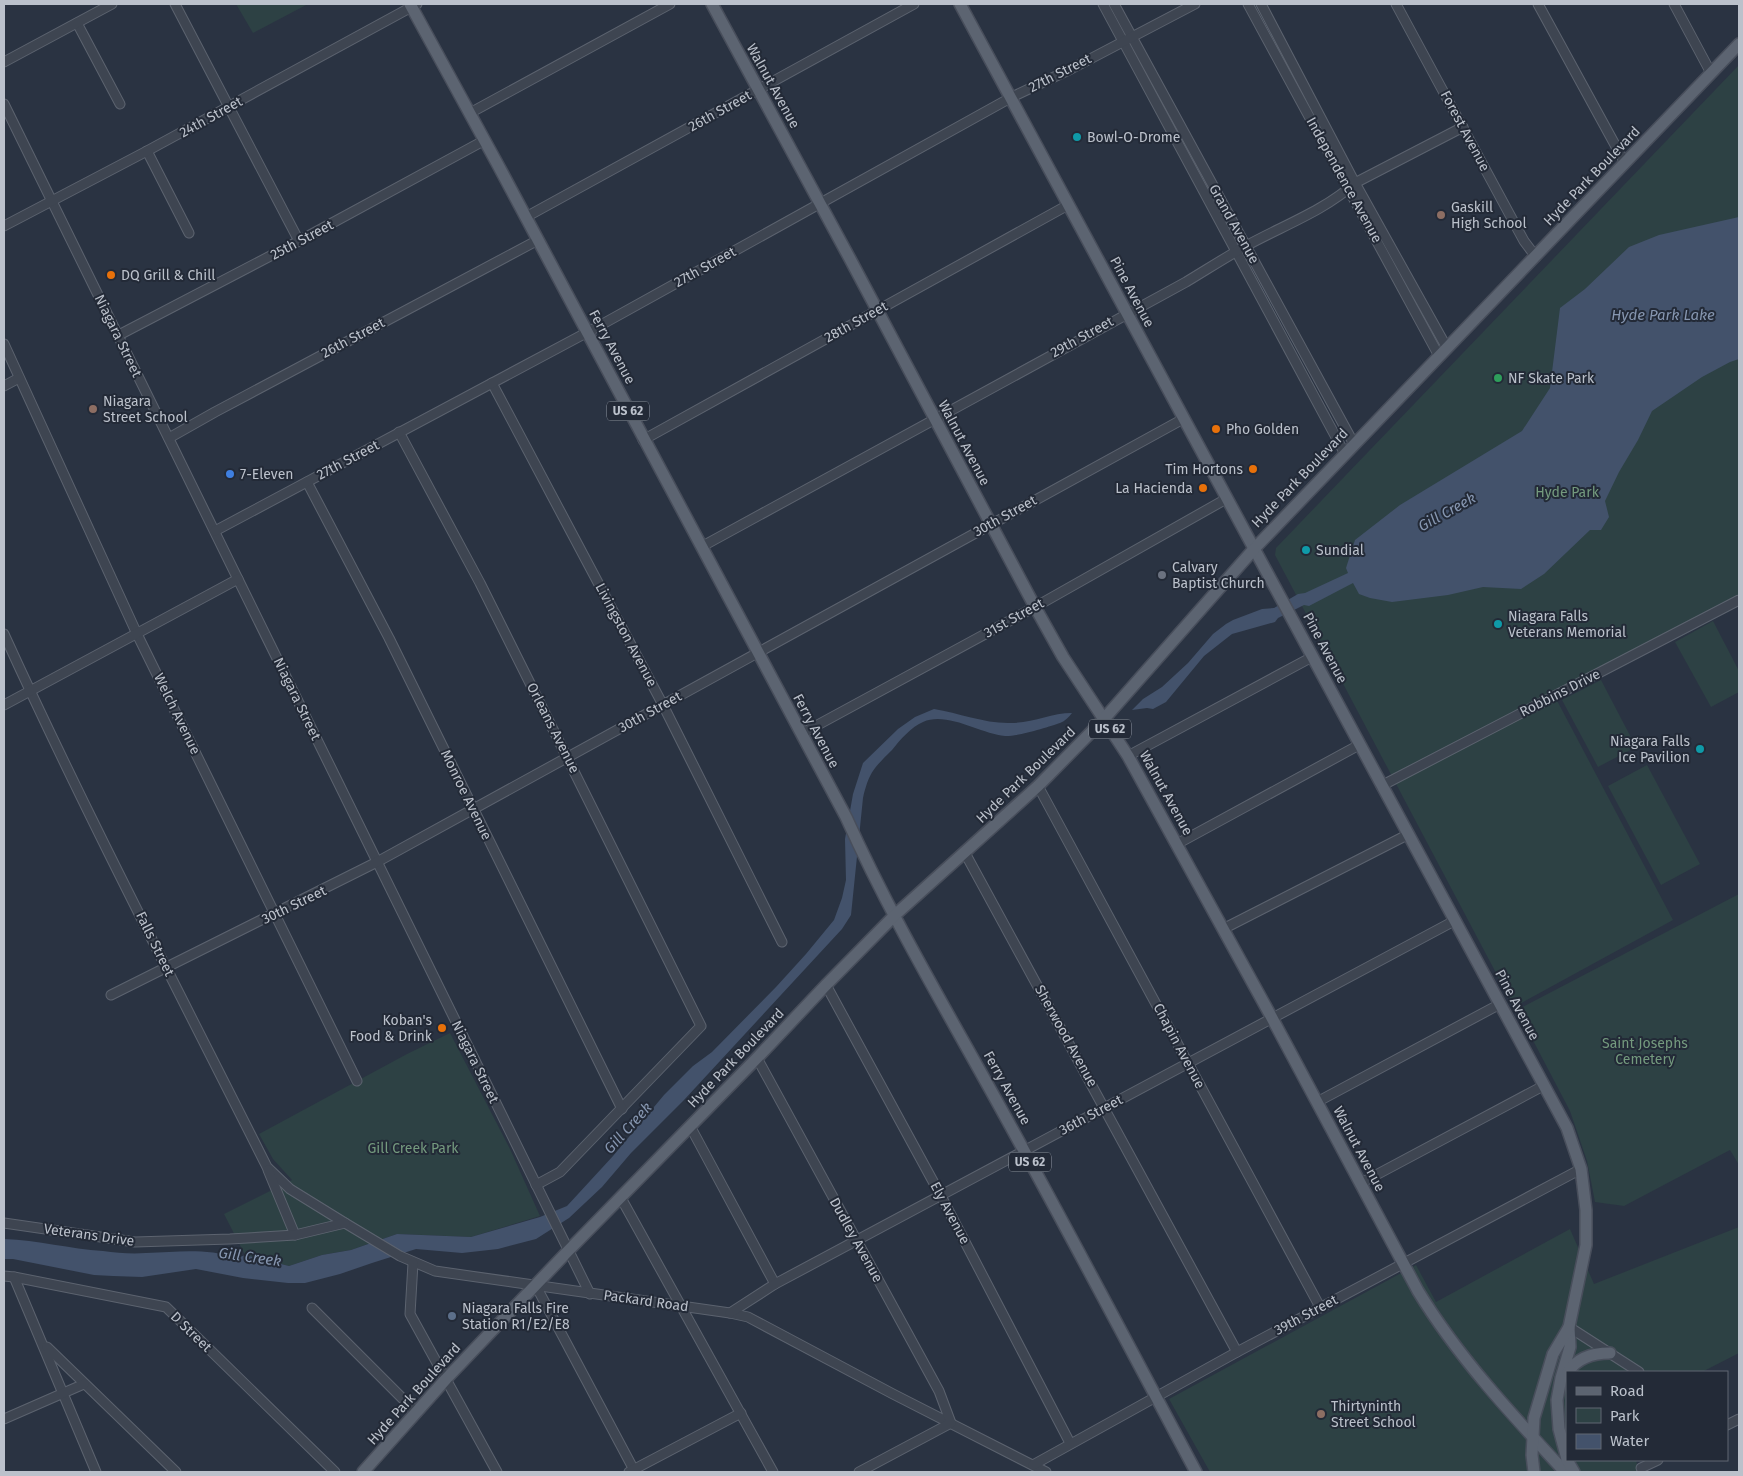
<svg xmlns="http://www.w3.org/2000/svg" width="1743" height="1476" viewBox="0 0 1743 1476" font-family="'Fira Sans',sans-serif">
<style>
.green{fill:#2d4144}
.water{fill:#43526b}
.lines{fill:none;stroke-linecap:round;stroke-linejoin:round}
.minor-casing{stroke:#5c636f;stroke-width:11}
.major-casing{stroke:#484e5b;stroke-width:14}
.minor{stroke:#3e4551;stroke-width:9}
.major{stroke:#5c6471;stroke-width:11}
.culture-dot{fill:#0f9aa8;stroke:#232a37;stroke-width:2}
.education-dot{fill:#8d6e63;stroke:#232a37;stroke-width:2}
.food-dot{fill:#e8710a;stroke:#232a37;stroke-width:2}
.leisure-dot{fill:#2e9e5b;stroke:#232a37;stroke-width:2}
.shop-dot{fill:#3f7fe0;stroke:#232a37;stroke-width:2}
.worship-dot{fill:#6b7280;stroke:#232a37;stroke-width:2}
.service-dot{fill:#5c6f8a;stroke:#232a37;stroke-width:2}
.labels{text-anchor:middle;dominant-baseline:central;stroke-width:4;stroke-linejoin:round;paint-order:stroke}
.shield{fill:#232a37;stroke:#8d949f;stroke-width:1}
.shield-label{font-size:12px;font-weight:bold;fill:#bbc1cb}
.street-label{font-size:14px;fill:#bbc1cb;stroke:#232a37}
.poi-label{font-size:14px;fill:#bbc1cb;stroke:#232a37;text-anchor:start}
.park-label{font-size:14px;fill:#749a7e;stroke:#232a37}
.water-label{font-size:15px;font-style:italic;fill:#8696b0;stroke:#232a37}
</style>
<rect width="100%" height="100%" fill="#2a3342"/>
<g class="green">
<polygon points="236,4 308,4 253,33"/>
<polygon points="1739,65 1739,595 1553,693 1673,920 1514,1007 1275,555 1276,548"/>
<polygon points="1713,621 1739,671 1739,692 1711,707 1675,642"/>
<polygon points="1601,680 1636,747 1598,767 1562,700"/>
<polygon points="1647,765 1700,864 1661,885 1608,786"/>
<polygon points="1739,894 1739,1165 1730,1150 1624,1206 1595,1202 1587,1161 1570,1111 1517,1010"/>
<polygon points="450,1033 510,1149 540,1216 471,1237 397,1234 351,1250 322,1255 289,1266 245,1255 224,1214 292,1180 273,1159 259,1134 407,1054"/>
<polygon points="1739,1227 1739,1353 1702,1372 1567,1372 1567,1460 1636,1460 1639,1472 1210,1472 1169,1399 1416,1265 1436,1302 1570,1229 1594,1284"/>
</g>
<g class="water">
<polygon points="1739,217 1739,359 1730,362 1702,377 1652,411 1638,440 1619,472 1605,501 1609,517 1601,530 1590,530 1544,574 1521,589 1483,587 1448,595 1392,602 1370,598 1359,594 1353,583 1309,606 1304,605 1278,618 1275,622 1232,634 1204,656 1166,702 1153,709 1147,708 1132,710 1143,699 1162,687 1188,663 1213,634 1226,624 1233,620 1262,609 1274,608 1298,594 1305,593 1348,573 1346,568 1355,540 1400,505 1522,431 1550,388 1560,308 1585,289 1629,247 1659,235"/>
<path d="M 934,709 C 959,713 986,724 1011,723 C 1033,723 1051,713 1072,713 C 1069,717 1065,721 1060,723 C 1049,727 1015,737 1005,736 C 981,734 947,711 923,722 C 911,727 900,740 892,750 C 874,768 869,772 863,798 L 851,915 L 842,929 L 684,1100 L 631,1153 L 602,1187 L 569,1218 L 536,1239 L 498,1249 L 462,1253 L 416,1249 L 372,1263 L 340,1274 L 305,1283 L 288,1283 L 243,1278 L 196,1269 L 142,1277 L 113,1276 L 94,1275 L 13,1259 L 4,1259 L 4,1239 C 38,1240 70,1249 103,1251 C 117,1253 132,1254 146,1253 C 180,1252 204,1248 238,1258 L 245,1255 L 289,1266 L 322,1255 L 351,1250 L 397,1234 L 471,1237 L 540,1217 L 567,1206 L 613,1156 L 664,1095 L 693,1066 L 712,1052 L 776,987 L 806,954 L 834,920 L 842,898 L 846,880 L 845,839 L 853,794 L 863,763 L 898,729 L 915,717 Z"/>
</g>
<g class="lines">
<g class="minor-casing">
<g id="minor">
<polyline points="175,4 299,241"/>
<polyline points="1103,4 1345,454"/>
<polyline points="1114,4 1354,444"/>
<polyline points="1248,4 1439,356"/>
<polyline points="1261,4 1355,183 1447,348"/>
<polyline points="1396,4 1524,241 1536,257"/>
<polyline points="1538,4 1625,163"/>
<polyline points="1674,4 1711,73"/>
<polyline points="77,23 120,104"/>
<polyline points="4,62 112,4"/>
<polyline points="4,104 590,1294"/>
<polyline points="470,113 670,4"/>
<polyline points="147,151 189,233"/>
<polyline points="526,217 914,4"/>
<polyline points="4,226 147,151 417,4"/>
<polyline points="117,336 299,241 485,140"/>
<polyline points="4,344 137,634 357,1081"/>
<polyline points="492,383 663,705 782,942"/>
<polyline points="4,386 19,378"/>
<polyline points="399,432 480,583 701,1026 560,1172 536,1185"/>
<polyline points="169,438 215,412 538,240"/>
<polyline points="643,440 1068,205"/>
<polyline points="307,482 389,638 622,1109"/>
<polyline points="215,531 599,326 1012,97 1071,69 1195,4"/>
<path d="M 701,547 L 1186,282 C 1206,270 1226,257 1246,246 C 1282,226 1324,211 1355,183 L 1463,127"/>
<path d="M 4,634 C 86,814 178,990 267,1167 L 290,1189 L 345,1223 L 400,1256 L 435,1271 L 730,1313 L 748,1317 L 893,1394 L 1046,1472"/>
<polyline points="4,705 238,579"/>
<polyline points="801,734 1035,607 1226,499"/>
<polyline points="1128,756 1312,657"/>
<polyline points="1038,786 1320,1307"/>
<polyline points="1381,786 1739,600"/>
<polyline points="1177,844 1359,745"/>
<polyline points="965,853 1237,1352"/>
<polyline points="1223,929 1407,835"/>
<polyline points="826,985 941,1196 1070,1443"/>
<polyline points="111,995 377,862 1183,419"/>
<polyline points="757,1058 939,1391 951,1423 859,1472"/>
<polyline points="1317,1102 1500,1004"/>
<polyline points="690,1126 775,1284"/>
<polyline points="268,1170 295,1235"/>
<polyline points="1361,1183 1543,1086"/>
<polyline points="621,1198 773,1472"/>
<polyline points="4,1223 135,1242 230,1239 295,1235 345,1223"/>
<polyline points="413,1263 410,1314 497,1472"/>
<polyline points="4,1276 14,1277 166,1307 335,1472"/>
<polyline points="14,1277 96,1472"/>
<polyline points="536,1286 634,1470"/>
<polyline points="312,1308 417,1413"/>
<polyline points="730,1313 775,1284 1454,921"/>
<polyline points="1569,1327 1639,1372"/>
<polyline points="47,1347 176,1472"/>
<polyline points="4,1419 84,1384"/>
<polyline points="1727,1425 1739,1419"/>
<polyline points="1033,1465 1237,1352 1581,1169"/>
<polyline points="1641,1468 1658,1460"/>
<polyline points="629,1472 741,1413"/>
</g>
</g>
<g class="major-casing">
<g id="major">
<path d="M 410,4 L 498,165 L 846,817 C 891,917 947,1011 1000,1107 C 1067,1228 1131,1350 1196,1472"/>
<path d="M 712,4 L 849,257 L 1035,607 L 1063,657 L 1128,756 L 1272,1018 L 1418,1291 C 1458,1357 1513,1416 1565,1472"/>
<polyline points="960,4 1567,1128 1581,1169 1586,1210 1586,1245 1569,1327 1570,1347 1561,1378 1557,1400 1559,1429 1567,1459"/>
<path d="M 1568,1372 C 1578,1357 1593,1353 1610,1353"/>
<polyline points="1567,1460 1574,1472"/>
<polyline points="363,1472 446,1379 568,1251 757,1058 826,985 895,915 1038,786 1103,720 1254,549 1739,44"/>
<polyline points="1534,1472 1532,1455 1534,1418 1553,1354 1569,1327"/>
</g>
</g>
<use href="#minor" class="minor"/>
<use href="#major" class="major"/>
</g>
<g class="culture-dot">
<circle cx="1077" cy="137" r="5"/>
<circle cx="1306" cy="550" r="5"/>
<circle cx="1498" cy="624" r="5"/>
<circle cx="1700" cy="749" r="5"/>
</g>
<g class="education-dot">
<circle cx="1441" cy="215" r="5"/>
<circle cx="93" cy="409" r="5"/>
<circle cx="1321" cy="1414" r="5"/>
</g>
<g class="food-dot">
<circle cx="111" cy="275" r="5"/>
<circle cx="1216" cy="429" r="5"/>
<circle cx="1253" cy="469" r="5"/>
<circle cx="1203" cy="488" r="5"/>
<circle cx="442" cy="1028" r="5"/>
</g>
<circle class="leisure-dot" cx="1498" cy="378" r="5"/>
<circle class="shop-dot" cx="230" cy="474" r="5"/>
<circle class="worship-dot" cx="1162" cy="575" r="5"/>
<circle class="service-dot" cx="452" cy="1316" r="5"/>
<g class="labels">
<g class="shield">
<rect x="607" y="401.5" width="42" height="19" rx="4"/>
<rect x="1089" y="719.5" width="42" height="19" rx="4"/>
<rect x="1009" y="1152.5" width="42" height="19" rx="4"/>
</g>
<g class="shield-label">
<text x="628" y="411">US 62</text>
<text x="1110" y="729">US 62</text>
<text x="1030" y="1162">US 62</text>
</g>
<g class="street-label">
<text transform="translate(1060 73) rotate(-27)">27th Street</text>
<text transform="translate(773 86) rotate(61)">Walnut Avenue</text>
<text transform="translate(720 111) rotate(-29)">26th Street</text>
<text transform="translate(211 117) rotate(-29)">24th Street</text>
<text transform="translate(1465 131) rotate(62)">Forest Avenue</text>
<text transform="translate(1592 176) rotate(-46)">Hyde Park Boulevard</text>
<text transform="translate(1344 180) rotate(61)">Independence Avenue</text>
<text transform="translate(1234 224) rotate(61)">Grand Avenue</text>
<text transform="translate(302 240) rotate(-28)">25th Street</text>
<text transform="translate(705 267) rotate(-29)">27th Street</text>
<text transform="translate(1132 292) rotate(62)">Pine Avenue</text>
<text transform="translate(856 322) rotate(-29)">28th Street</text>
<text transform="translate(118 336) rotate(64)">Niagara Street</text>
<text transform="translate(1082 337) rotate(-29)">29th Street</text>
<text transform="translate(353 338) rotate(-28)">26th Street</text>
<text transform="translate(612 347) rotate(62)">Ferry Avenue</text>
<text transform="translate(964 443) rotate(62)">Walnut Avenue</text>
<text transform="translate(348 460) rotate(-28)">27th Street</text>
<text transform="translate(1300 478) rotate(-46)">Hyde Park Boulevard</text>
<text transform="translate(1005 516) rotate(-29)">30th Street</text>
<text transform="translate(1014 618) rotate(-29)">31st Street</text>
<text transform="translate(626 635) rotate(62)">Livingston Avenue</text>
<text transform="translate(1325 648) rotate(62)">Pine Avenue</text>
<text transform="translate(1560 693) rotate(-27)">Robbins Drive</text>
<text transform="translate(297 699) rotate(64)">Niagara Street</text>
<text transform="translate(650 712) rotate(-29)">30th Street</text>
<text transform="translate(177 714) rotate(64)">Welch Avenue</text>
<text transform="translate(553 728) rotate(63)">Orleans Avenue</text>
<text transform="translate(816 731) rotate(62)">Ferry Avenue</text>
<text transform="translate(1026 775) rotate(-44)">Hyde Park Boulevard</text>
<text transform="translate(1166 793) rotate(61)">Walnut Avenue</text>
<text transform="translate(466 795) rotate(64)">Monroe Avenue</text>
<text transform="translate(294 905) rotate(-26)">30th Street</text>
<text transform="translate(155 944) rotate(64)">Falls Street</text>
<text transform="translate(1517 1005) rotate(62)">Pine Avenue</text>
<text transform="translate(1066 1036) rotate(61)">Sherwood Avenue</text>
<text transform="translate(1179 1046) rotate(62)">Chapin Avenue</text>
<text transform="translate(736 1058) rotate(-46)">Hyde Park Boulevard</text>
<text transform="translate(475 1062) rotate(64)">Niagara Street</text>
<text transform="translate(1007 1088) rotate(61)">Ferry Avenue</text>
<text transform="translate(1091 1115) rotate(-28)">36th Street</text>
<text transform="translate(1359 1149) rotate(62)">Walnut Avenue</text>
<text transform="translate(950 1213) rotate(62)">Ely Avenue</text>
<text transform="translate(89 1235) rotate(8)">Veterans Drive</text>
<text transform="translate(856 1240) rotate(61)">Dudley Avenue</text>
<text transform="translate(646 1301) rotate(8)">Packard Road</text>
<text transform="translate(1306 1315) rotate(-28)">39th Street</text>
<text transform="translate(191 1332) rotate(44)">D Street</text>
<text transform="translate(414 1394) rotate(-48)">Hyde Park Boulevard</text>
</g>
<g class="poi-label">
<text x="1087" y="137">Bowl-O-Drome</text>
<text x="1451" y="207">Gaskill<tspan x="1451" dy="16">High School</tspan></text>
<text x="121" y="275">DQ Grill &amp; Chill</text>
<text x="1508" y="378">NF Skate Park</text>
<text x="103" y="401">Niagara<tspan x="103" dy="16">Street School</tspan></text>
<text x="1226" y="429">Pho Golden</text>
<text x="1243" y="469" text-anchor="end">Tim Hortons</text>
<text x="240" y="474">7-Eleven</text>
<text x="1193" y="488" text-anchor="end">La Hacienda</text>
<text x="1316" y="550">Sundial</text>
<text x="1172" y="567">Calvary<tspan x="1172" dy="16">Baptist Church</tspan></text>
<text x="1508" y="616">Niagara Falls<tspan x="1508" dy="16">Veterans Memorial</tspan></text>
<text x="1690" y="741" text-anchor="end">Niagara Falls<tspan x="1690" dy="16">Ice Pavilion</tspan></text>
<text x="432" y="1020" text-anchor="end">Koban's<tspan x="432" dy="16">Food &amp; Drink</tspan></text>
<text x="462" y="1308">Niagara Falls Fire<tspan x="462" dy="16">Station R1/E2/E8</tspan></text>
<text x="1331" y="1406">Thirtyninth<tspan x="1331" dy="16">Street School</tspan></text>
</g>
<g class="park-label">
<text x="1567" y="492">Hyde Park</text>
<text x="1645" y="1043">Saint Josephs<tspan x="1645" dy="16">Cemetery</tspan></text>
<text x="413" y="1148">Gill Creek Park</text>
</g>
<g class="water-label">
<text x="1663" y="315">Hyde Park Lake</text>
<text transform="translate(1447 512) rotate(-29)">Gill Creek</text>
<text transform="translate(628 1128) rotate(-48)">Gill Creek</text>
<text transform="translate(250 1257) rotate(8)">Gill Creek</text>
</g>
</g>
<rect width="1743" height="1476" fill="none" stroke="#bbc1cb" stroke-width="10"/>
<rect x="1566" y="1371" width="162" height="90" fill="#232a37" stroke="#606672"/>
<rect x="1576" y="1387" width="25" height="8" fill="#5c6471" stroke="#606672"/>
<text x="1610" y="1396" font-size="15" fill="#bbc1cb">Road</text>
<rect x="1576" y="1408" width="25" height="15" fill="#2d4144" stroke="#606672"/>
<text x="1610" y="1421" font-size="15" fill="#bbc1cb">Park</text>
<rect x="1576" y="1434" width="25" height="15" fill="#43526b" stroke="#606672"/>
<text x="1610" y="1446" font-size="15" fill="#bbc1cb">Water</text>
</svg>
